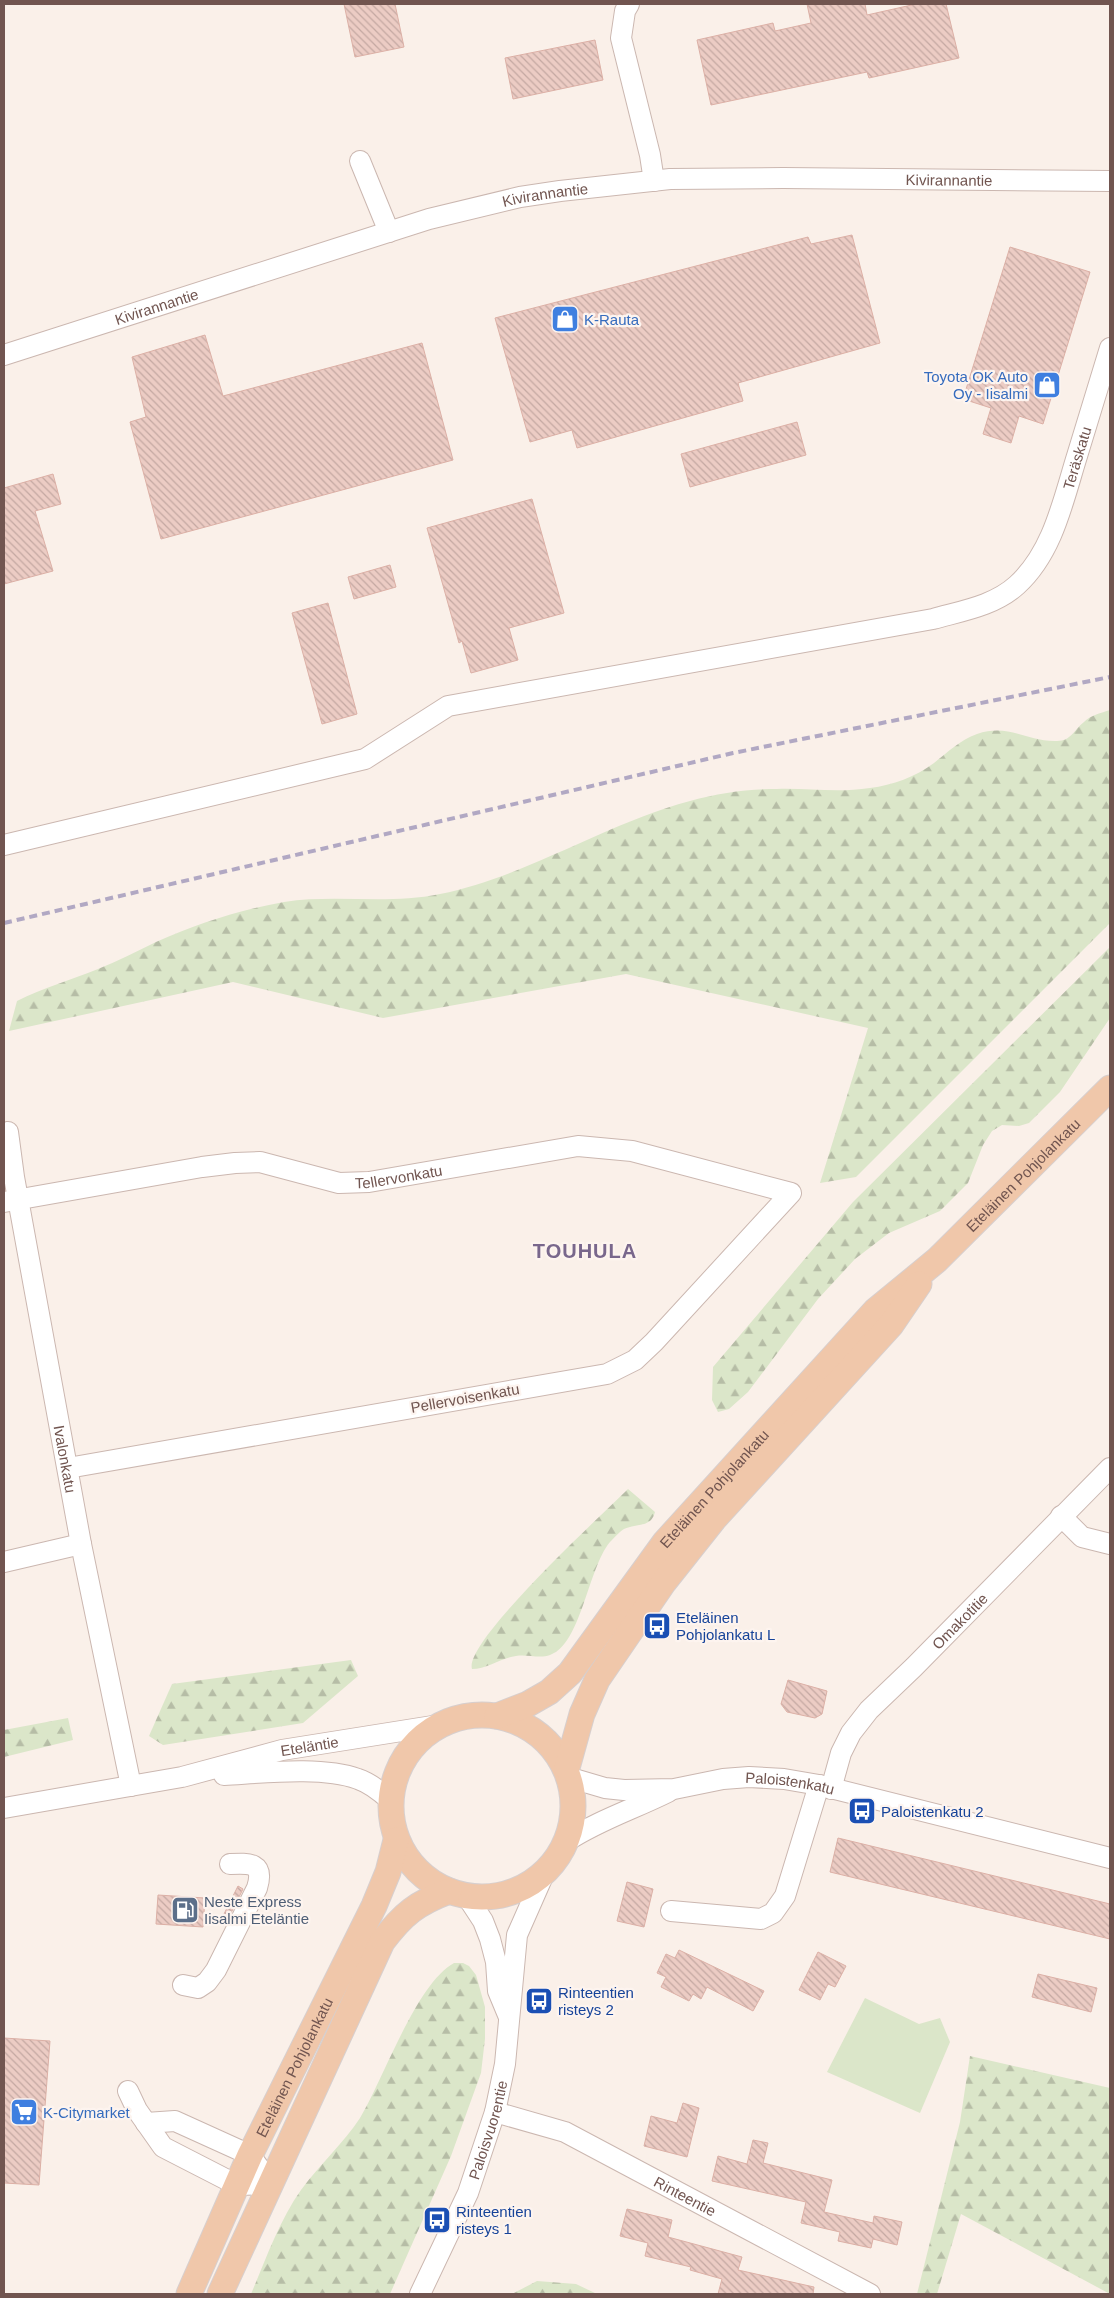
<svg xmlns="http://www.w3.org/2000/svg" width="1114" height="2298" viewBox="0 0 1114 2298" font-family="Helvetica,sans-serif">
<style>
.forest{fill:url(#forest-firs)}
.park{fill:#dbe6c9}
.building{fill:url(#building-back-hatch);stroke:#dcb0a6}
.lines{fill:none;stroke-linecap:round;stroke-linejoin:round}
.minor-casing{stroke:#cbb7b0;stroke-width:22}
.major-casing{stroke:#d7cfce;stroke-width:27}
.minor{stroke:#fff;stroke-width:20}
.major{stroke:#f0c7aa;stroke-width:25}
.rail{stroke:#b1a8c3;stroke-width:4;stroke-dasharray:8 5;stroke-linecap:butt}
.labels{text-anchor:middle;dominant-baseline:central;stroke-width:4.5;stroke-linejoin:round;paint-order:stroke}
.street-label{font-size:15px;fill:#715550;stroke:#fdf4ef}
.shop-label{font-size:15px;fill:#366cbe;stroke:#fdf4ef;text-anchor:start}
.transit-label{font-size:15px;fill:#164399;stroke:#fdf4ef;text-anchor:start}
.service-label{font-size:15px;fill:#4e5e75;stroke:#fdf4ef;text-anchor:start}
.district-label{font-size:20px;font-weight:bold;letter-spacing:1px;fill:#79678c;stroke:#fdf4ef}
</style>
<defs>
<pattern id="forest-firs" width="22" height="20" patternUnits="userSpaceOnUse" patternTransform="scale(1.25)"><rect width="22" height="20" fill="#dbe6c9"/><path d="M5 1l3.5 6h-7zM16 11l3.5 6h-7z" fill="#b6bda6"/></pattern>
<pattern id="building-back-hatch" width="6" height="6" patternUnits="userSpaceOnUse" patternTransform="scale(1.25)"><rect width="6" height="6" fill="#ecccc4"/><path d="M-1 5l2 2M0 0l6 6M5-1l2 2" fill="none" stroke="#c4a8a2"/></pattern>
</defs>
<rect width="100%" height="100%" fill="#faf0e9"/>
<g class="forest">
<path d="M 1110,710 L 1110,923 L 856,1177 L 820,1183 L 868,1028 L 626,974 L 383,1018 L 233,982 L 9,1031 L 17,1001 C 43,988 71,980 98,969 C 118,961 137,951 156,942 C 197,924 239,910 284,902 C 336,894 387,905 440,894 C 528,876 604,824 690,801 C 719,793 748,789 777,789 C 808,788 838,793 870,788 C 893,785 915,777 934,763 C 948,752 960,740 977,734 C 1010,723 1026,742 1057,741 C 1071,741 1074,730 1084,722 C 1091,715 1101,713 1110,710 Z"/>
<polygon points="1110,947 1110,1018 1060,1092 1029,1123 1019,1126 1002,1125 992,1131 983,1145 968,1183 940,1211 889,1233 855,1259 818,1299 748,1392 729,1409 718,1412 712,1400 713,1367 853,1202"/>
<path d="M 628,1489 L 655,1512 C 651,1528 637,1523 624,1529 C 619,1532 614,1538 610,1542 C 588,1568 581,1645 550,1655 C 540,1659 527,1654 516,1656 C 501,1658 487,1669 472,1669 C 463,1642 604,1513 628,1489 Z"/>
<polygon points="351,1660 358,1676 303,1723 163,1745 149,1736 172,1684"/>
<polygon points="68,1718 73,1740 4,1757 4,1730"/>
<path d="M 454,1963 L 463,1963 L 469,1966 L 476,1975 L 485,2007 L 485,2039 L 481,2073 L 451,2156 L 390,2294 L 251,2294 C 266,2259 279,2221 301,2190 C 320,2164 343,2144 360,2118 C 384,2078 416,1984 454,1963 Z"/>
<polygon points="970,2056 1110,2088 1110,2294 961,2214 937,2294 917,2294 960,2122"/>
<polygon points="537,2281 576,2284 597,2294 512,2294"/>
</g>
<polygon class="park" points="865,1998 919,2024 940,2018 950,2042 920,2113 827,2072"/>
<g class="building">
<polygon points="344,4 395,4 404,47 355,57"/>
<polygon points="807,4 865,4 867,15 916,4 946,4 959,58 869,78 867,72 711,105 697,40 773,23 775,31 811,23"/>
<polygon points="595,40 603,80 513,99 505,58"/>
<polygon points="852,235 880,343 738,383 743,401 577,448 572,430 530,442 495,318 808,237 811,244"/>
<polygon points="1010,247 1090,272 1043,424 1019,416 1011,443 983,434 991,408 963,399"/>
<polygon points="205,335 223,396 422,343 453,460 161,539 130,422 146,417 132,357"/>
<polygon points="797,422 806,455 690,487 681,454"/>
<polygon points="53,474 61,504 35,511 53,571 4,584 4,488"/>
<polygon points="532,499 564,613 509,628 518,660 471,673 462,641 459,643 427,528"/>
<polygon points="390,565 396,587 354,599 348,577"/>
<polygon points="328,603 357,714 322,724 292,613"/>
<polygon points="788,1680 827,1691 822,1714 815,1718 787,1712 781,1704"/>
<polygon points="838,1838 1110,1904 1110,1939 830,1872"/>
<polygon points="627,1882 653,1889 644,1927 617,1921"/>
<polygon points="238,1886 243,1889 229,1917 224,1914"/>
<polygon points="158,1895 205,1898 203,1927 156,1924"/>
<polygon points="679,1950 764,1991 753,2011 707,1987 701,1999 693,1994 689,2001 661,1987 666,1977 657,1973 666,1954 675,1958"/>
<polygon points="818,1952 846,1966 835,1987 828,1984 820,2000 799,1990"/>
<polygon points="1038,1974 1097,1988 1091,2012 1032,1997"/>
<polygon points="4,2038 50,2041 39,2185 4,2183"/>
<polygon points="683,2103 699,2108 687,2157 644,2146 651,2116 677,2123"/>
<polygon points="753,2140 768,2143 763,2163 832,2180 824,2212 873,2223 874,2216 902,2222 897,2245 873,2239 871,2248 838,2241 840,2232 801,2223 806,2202 712,2181 718,2156 747,2164"/>
<polygon points="627,2209 672,2220 668,2237 742,2257 738,2270 814,2287 813,2294 718,2294 722,2279 690,2270 691,2267 645,2256 648,2243 620,2236"/>
</g>
<g class="lines">
<g class="minor-casing">
<g id="minor">
<polyline points="629,4 625,11 621,38 650,155 654,181"/>
<polyline points="360,161 389,232"/>
<path id="s1" d="M 4,355 L 429,219 L 520,197 L 560,191 L 670,179 L 783,178 L 1110,181"/>
<path id="s2" d="M 4,845 L 365,759 L 448,706 L 933,619 C 961,611 994,606 1017,585 C 1053,552 1063,501 1077,456 C 1088,420 1099,384 1110,348"/>
<path id="s3" d="M 8,1132 L 14,1177 L 81,1544 L 131,1786"/>
<path id="s4" d="M 4,1202 L 202,1167 L 235,1163 L 260,1162 L 339,1183 L 369,1182 L 578,1146 L 632,1151 L 791,1193 L 654,1342 L 635,1360 L 607,1374 L 68,1468"/>
<polyline points="1061,1516 1082,1537 1110,1544"/>
<polyline points="4,1562 81,1544"/>
<path d="M 224,1775 C 262,1773 322,1766 358,1779 C 370,1783 380,1791 390,1800"/>
<path id="s5" d="M 571,1778 L 605,1788 L 624,1790 L 674,1789 L 723,1779 L 749,1777 L 784,1779 L 819,1785 L 1110,1858"/>
<path id="s6" d="M 831,1789 L 841,1753 L 851,1733 L 869,1710 L 914,1667 L 1110,1468"/>
<path id="s7" d="M 4,1808 L 182,1777 L 282,1750 L 439,1725"/>
<path d="M 567,1841 C 599,1820 634,1809 668,1792"/>
<polyline points="466,1895 483,1921 490,1939 496,1962 498,1991 508,2015"/>
<polyline points="671,1911 761,1919 773,1913 785,1896 819,1785"/>
<path d="M 183,1985 L 198,1988 L 207,1982 L 216,1970 L 257,1888 C 265,1862 249,1863 230,1864"/>
<polyline points="128,2091 137,2110 163,2147 237,2185 271,2184"/>
<path id="s8" d="M 495,2112 L 565,2132 L 870,2294"/>
<polyline points="146,2123 175,2121 250,2155 271,2184"/>
<path id="s9" d="M 420,2294 L 468,2193 L 495,2112 L 505,2064 L 517,1935 L 543,1876"/>
</g>
</g>
<g class="major-casing">
<g id="major">
<circle cx="482" cy="1806" r="91"/>
<path id="s10" d="M 497,1716 L 528,1704 L 549,1692 L 570,1673 L 665,1542 L 875,1311 L 937,1260 L 1110,1088"/>
<polyline points="567,1768 582,1714 597,1680 664,1582 714,1519 891,1325 919,1284"/>
<path id="s11" d="M 189,2294 L 250,2155 L 374,1906 L 388,1872 L 396,1840"/>
<path d="M 220,2294 L 382,1942 C 403,1914 417,1903 449,1891"/>
</g>
</g>
<use href="#minor" class="minor"/>
<use href="#major" class="major"/>
<polyline class="rail" points="4,923 733,753 1110,677"/>
</g>
<defs>
<g id="shop-square" transform="scale(1.4375)"><rect x="-9" y="-9" width="18" height="18" rx="4" fill="#3f7fe0" stroke="#fdf4ef"/><path d="M-5-2.5h2.3a2.7 3.5 0 0 1 5.4 0H5L5.5 6h-11ZM-1.5-2.5h3a1.5 2.3 0 0 0-3 0Z" fill="#fff"/></g>
<g id="bus-square" transform="scale(1.4375)"><rect x="-9" y="-9" width="18" height="18" rx="4" fill="#1a4fb4" stroke="#fdf4ef"/><path d="M-5-6H5V4H4V6H2V4H-2V6H-4V4H-5ZM-3.5-4V0h7V-4ZM-3.5 1.2v1.5H-2V1.2ZM2 1.2v1.5H3.5V1.2Z" fill="#fff"/></g>
<g id="fuel-square" transform="scale(1.4375)"><rect x="-9" y="-9" width="18" height="18" rx="4" fill="#5c6f8a" stroke="#fdf4ef"/><path d="M-5.5-6h7V0h2V4h1.3V-2.5L3-4.5l.8-.8L6-3V5H2.5V1h-1V6h-7ZM-4.2-4.7v3.2H.2V-4.7Z" fill="#fff"/></g>
<g id="supermarket-square" transform="scale(1.4375)"><rect x="-9" y="-9" width="18" height="18" rx="4" fill="#3f7fe0" stroke="#fdf4ef"/><path d="M-6-5.5h2.5l.6 2H6L4.5 2H-2.5L-4.4-4H-6ZM-1.5 3.2a1.3 1.3 0 1 0 .1 0ZM3 3.2a1.3 1.3 0 1 0 .1 0Z" fill="#fff"/></g>
</defs>
<g fill-rule="evenodd">
<use href="#shop-square" x="565" y="319"/>
<use href="#shop-square" x="1047" y="385"/>
<use href="#bus-square" x="657" y="1626"/>
<use href="#bus-square" x="862" y="1811"/>
<use href="#fuel-square" x="185" y="1910"/>
<use href="#bus-square" x="539" y="2001"/>
<use href="#supermarket-square" x="24" y="2112"/>
<use href="#bus-square" x="437" y="2220"/>
</g>
<g class="labels">
<g class="street-label">
<text stroke="none"><textPath href="#s1" startOffset="970">Kivirannantie</textPath></text>
<text stroke="none"><textPath href="#s1" startOffset="565">Kivirannantie</textPath></text>
<text stroke="none"><textPath href="#s1" startOffset="160">Kivirannantie</textPath></text>
<text stroke="none"><textPath href="#s2" startOffset="1196">Teräskatu</textPath></text>
<text stroke="none"><textPath href="#s10" startOffset="761">Eteläinen Pohjolankatu</textPath></text>
<text stroke="none"><textPath href="#s4" startOffset="401">Tellervonkatu</textPath></text>
<text transform="translate(465 1398) rotate(-10)">Pellervoisenkatu</text>
<text stroke="none"><textPath href="#s3" startOffset="332">Ivalonkatu</textPath></text>
<text stroke="none"><textPath href="#s10" startOffset="320">Eteläinen Pohjolankatu</textPath></text>
<text stroke="none"><textPath href="#s6" startOffset="216">Omakotitie</textPath></text>
<text stroke="none"><textPath href="#s7" startOffset="312">Eteläntie</textPath></text>
<text stroke="none"><textPath href="#s5" startOffset="222">Paloistenkatu</textPath></text>
<text stroke="none"><textPath href="#s11" startOffset="250">Eteläinen Pohjolankatu</textPath></text>
<text stroke="none"><textPath href="#s9" startOffset="178">Paloisvuorentie</textPath></text>
<text stroke="none"><textPath href="#s8" startOffset="209">Rinteentie</textPath></text>
</g>
<g class="shop-label">
<text x="584" y="319">K-Rauta</text>
<text x="1028" y="376" text-anchor="end">Toyota OK Auto<tspan x="1028" dy="17">Oy - Iisalmi</tspan></text>
<text x="43" y="2112">K-Citymarket</text>
</g>
<g class="transit-label">
<text x="676" y="1617">Eteläinen<tspan x="676" dy="17">Pohjolankatu L</tspan></text>
<text x="881" y="1811">Paloistenkatu 2</text>
<text x="558" y="1992">Rinteentien<tspan x="558" dy="17">risteys 2</tspan></text>
<text x="456" y="2211">Rinteentien<tspan x="456" dy="17">risteys 1</tspan></text>
</g>
<g class="service-label">
<text x="204" y="1901">Neste Express<tspan x="204" dy="17">Iisalmi Eteläntie</tspan></text>
</g>
<g class="district-label">
<text x="585" y="1251">TOUHULA</text>
</g>
</g>
<rect width="1114" height="2298" fill="none" stroke="#715550" stroke-width="10"/>
</svg>
